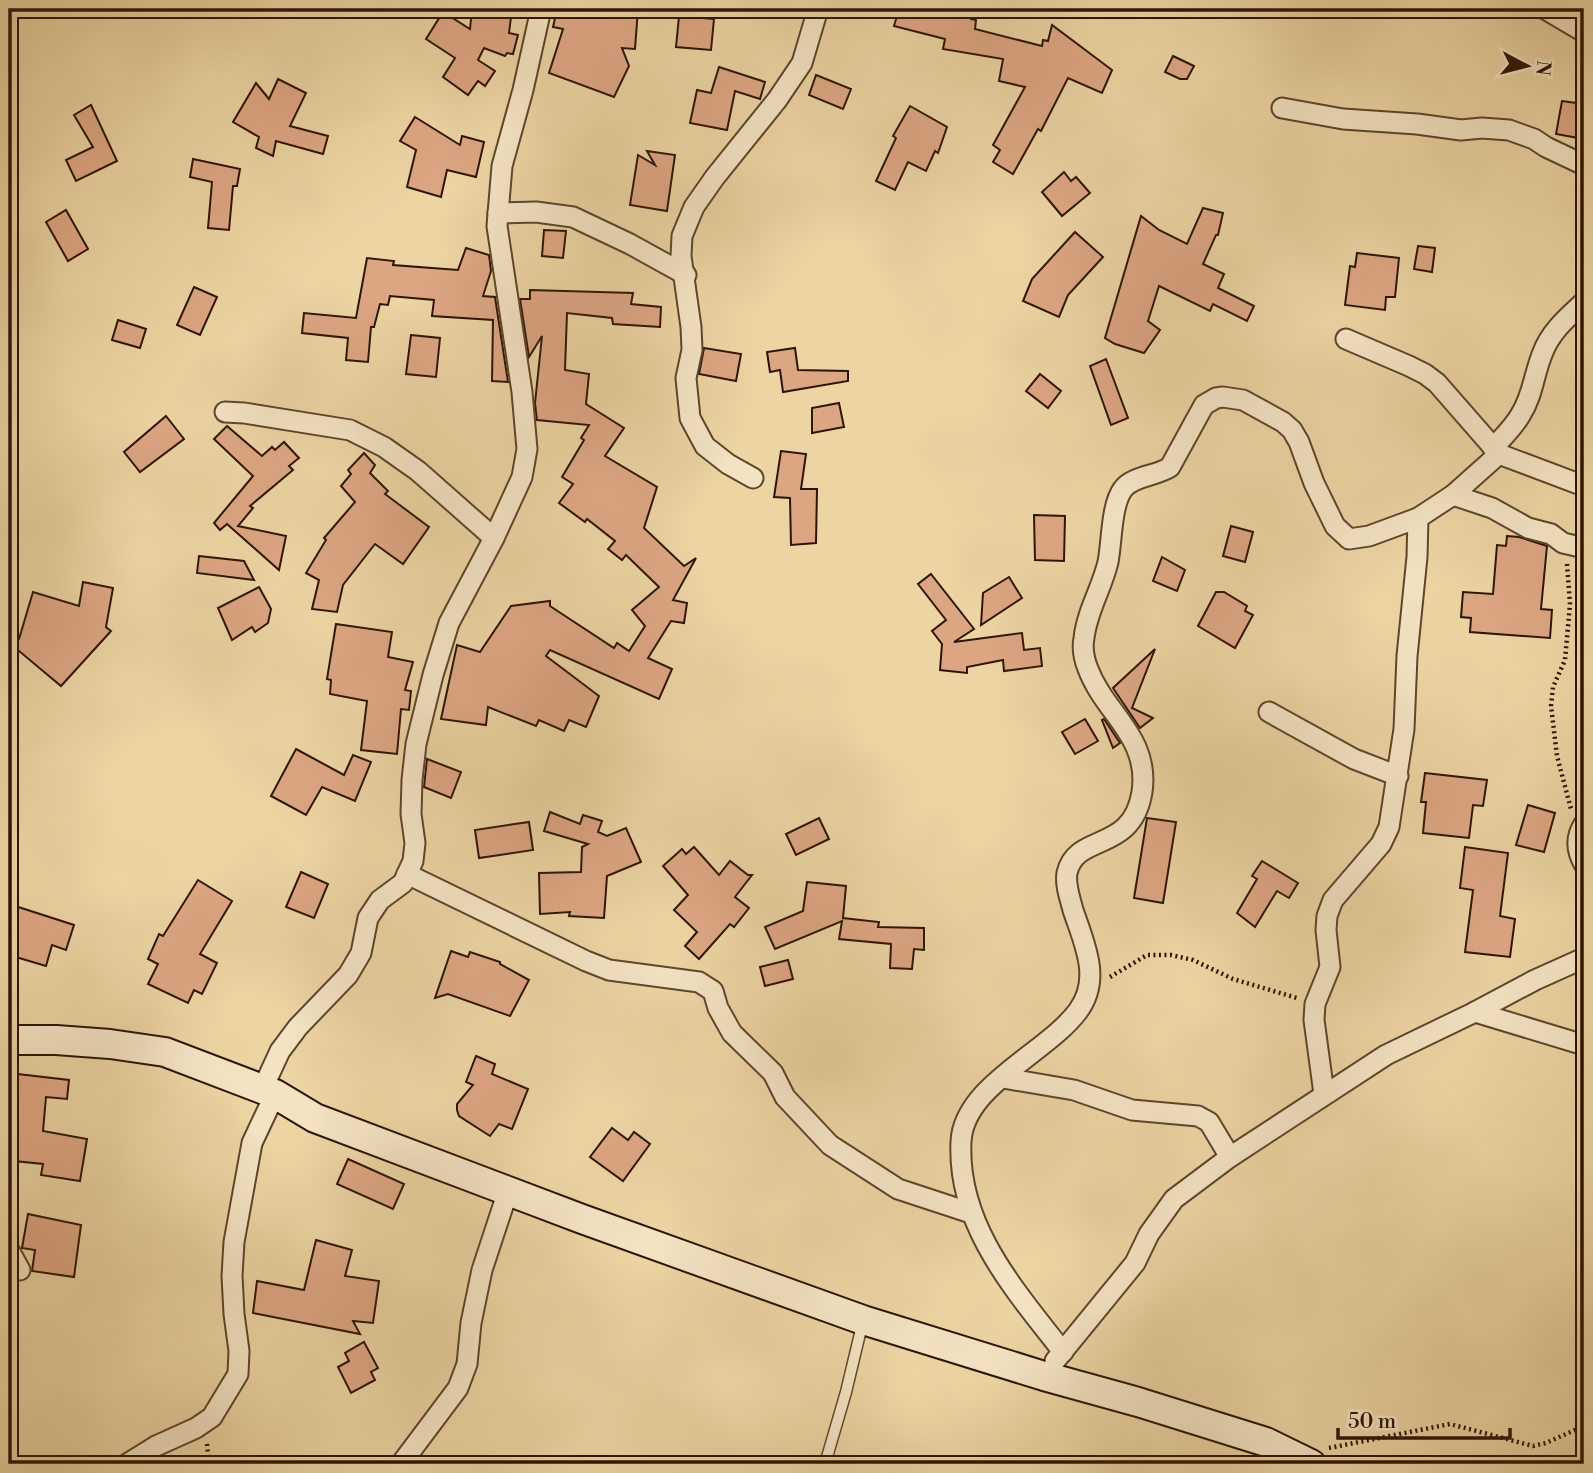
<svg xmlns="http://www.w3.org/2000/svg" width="1593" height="1473" viewBox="0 0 1593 1473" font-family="'Libre Bodoni',serif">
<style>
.building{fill:#dda683;stroke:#2f1505;stroke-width:2}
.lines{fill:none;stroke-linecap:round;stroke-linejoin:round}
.lane-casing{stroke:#5e452c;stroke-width:13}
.street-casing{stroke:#5e452c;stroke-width:23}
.secondary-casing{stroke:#2f1505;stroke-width:32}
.path{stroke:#2f1505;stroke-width:4.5;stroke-dasharray:2 3.5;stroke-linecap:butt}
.lane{stroke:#f3e3c3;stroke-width:10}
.street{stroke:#f3e3c3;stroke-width:19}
.secondary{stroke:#f3e3c3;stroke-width:28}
</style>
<rect width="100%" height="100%" fill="#ecd4a3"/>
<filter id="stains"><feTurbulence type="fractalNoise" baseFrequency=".00286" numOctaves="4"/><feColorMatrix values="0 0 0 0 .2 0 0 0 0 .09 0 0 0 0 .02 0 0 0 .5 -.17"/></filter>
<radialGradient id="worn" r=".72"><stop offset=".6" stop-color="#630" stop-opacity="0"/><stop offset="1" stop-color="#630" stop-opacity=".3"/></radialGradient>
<g class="building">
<polygon points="472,9 512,9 509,33 518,35 513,54 507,53 505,56 484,48 478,60 495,71 485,86 478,81 468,95 443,77 455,58 426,39 443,12 470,29"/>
<polygon points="557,9 638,9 635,49 622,48 629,66 614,97 549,73 563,29 553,27"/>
<polygon points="899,9 972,11 971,19 976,20 975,29 1042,46 1043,40 1048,41 1052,25 1112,70 1102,93 1068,78 1041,131 1038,129 1013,174 993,162 1000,150 993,145 1025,87 999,81 1003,59 943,49 945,39 894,26"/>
<polygon points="679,16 714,19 711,50 676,47"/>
<polygon points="1173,56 1194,66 1187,79 1180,79 1165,72"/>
<polygon points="719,67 765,82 760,99 735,91 727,130 690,123 697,90 711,93"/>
<polygon points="816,75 851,89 843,109 809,95"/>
<polygon points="278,79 306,93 290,126 328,136 323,154 276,141 273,156 256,148 259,137 233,122 256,83 269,99"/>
<polygon points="1562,101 1584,104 1584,139 1556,134"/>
<polygon points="91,105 117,161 76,181 66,160 93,147 74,115"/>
<polygon points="910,106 947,127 938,153 935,151 926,171 908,162 895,190 876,181 896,138 893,136"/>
<polygon points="415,117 460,145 462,136 484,142 476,177 447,170 441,197 407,187 416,150 400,141"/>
<polygon points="647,151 675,155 667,211 630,205 638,155 655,165"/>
<polygon points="193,159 240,169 237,186 233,186 229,230 208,228 212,182 190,177"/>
<polygon points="1064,172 1071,181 1076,177 1090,193 1062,216 1042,192"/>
<polygon points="1203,208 1223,213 1218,235 1216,235 1203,264 1224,274 1218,288 1254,306 1247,321 1213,304 1210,311 1159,286 1148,321 1160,330 1144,353 1115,344 1105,338 1141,216 1159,230 1187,244"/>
<polygon points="66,210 88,249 68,261 46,222"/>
<polygon points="544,230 566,231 563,258 542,256"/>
<polygon points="1075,232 1103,257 1068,295 1059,317 1023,301 1032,279"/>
<polygon points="1418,246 1435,248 1432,272 1414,269"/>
<polygon points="466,248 489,255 491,271 483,296 495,297 508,382 492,381 493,320 432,316 434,300 390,296 388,305 380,304 374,327 371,327 368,362 346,360 348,338 302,333 304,313 356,318 367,258 394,261 393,265 458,270"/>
<polygon points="1357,253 1399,258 1395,297 1386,297 1385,310 1345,305 1350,266 1355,267"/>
<polygon points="194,287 217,297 200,335 177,325"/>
<polygon points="530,290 633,293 631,304 661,307 660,327 613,324 612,318 567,313 565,370 589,374 586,404 624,428 605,456 657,487 644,528 684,566 696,558 673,600 687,603 684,623 671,621 648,658 672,669 659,699 550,650 546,656 599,696 586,727 569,720 564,731 539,720 536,726 488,707 486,725 441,719 457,645 480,652 511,606 550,601 550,606 614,648 617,643 629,651 645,626 632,610 659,587 626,555 622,560 608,549 615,541 587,519 585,522 559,503 573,484 562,477 584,440 581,438 589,425 537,420 535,403 542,336 529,357 520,299 530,299"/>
<polygon points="118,320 146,329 140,348 112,340"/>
<polygon points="411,335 440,338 436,377 406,374"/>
<polygon points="704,348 741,354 736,381 699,374"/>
<polygon points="795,348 798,370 848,371 848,381 783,392 780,370 770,372 767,352"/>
<polygon points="1106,359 1128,418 1111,425 1090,366"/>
<polygon points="1040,374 1061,391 1048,408 1026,391"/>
<polygon points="839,403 844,427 812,433 812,408"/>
<polygon points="166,416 184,439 140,472 124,452"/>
<polygon points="227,426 262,456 272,447 275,450 284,442 299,458 289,466 293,470 250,506 253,508 238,526 286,536 279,570 227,524 220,530 214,523 253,476 214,439"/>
<polygon points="781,451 806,454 801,489 817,489 816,543 791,545 790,498 774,497"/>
<polygon points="364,453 375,465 370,473 388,491 385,494 429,527 403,564 375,544 343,585 337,612 312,609 319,580 306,573 326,540 324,538 355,502 341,486 351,474 348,470"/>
<polygon points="1034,515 1065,516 1064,561 1035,560"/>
<polygon points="1231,526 1253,532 1245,562 1223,556"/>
<polygon points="1507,536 1519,537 1547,546 1541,609 1552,610 1550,638 1470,632 1471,618 1461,617 1463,592 1493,594 1497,545 1506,546"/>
<polygon points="199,556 244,561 254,580 197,573"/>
<polygon points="1162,557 1185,570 1177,591 1153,581"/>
<polygon points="931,574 974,629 954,642 1022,633 1024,650 1040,648 1042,666 1004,671 1003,660 967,667 967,673 940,670 942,644 932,631 946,620 918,584"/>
<polygon points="1009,577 1022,598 981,625 983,593"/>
<polygon points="83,582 113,588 106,627 111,631 61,686 13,646 19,639 33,592 79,606"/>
<polygon points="259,587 271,609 268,623 255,632 252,627 232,640 218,608"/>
<polygon points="1216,592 1224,592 1247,606 1245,611 1253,615 1235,648 1198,626"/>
<polygon points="336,624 392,632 388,657 413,662 405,690 411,691 409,710 401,709 397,754 361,750 367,701 330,694 331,680 327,679"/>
<polygon points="1155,649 1132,708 1153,718 1140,728 1113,688"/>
<polygon points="1085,719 1098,741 1075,754 1062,732"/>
<polygon points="1104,719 1120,743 1113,748 1102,720"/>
<polygon points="296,749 344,775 353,755 371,762 355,801 322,787 306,815 271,796"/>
<polygon points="427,759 461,772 451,798 424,787"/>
<polygon points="1425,773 1487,780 1483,806 1473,805 1469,838 1423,833 1426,802 1421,802"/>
<polygon points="1528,805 1555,813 1544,852 1516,845"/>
<polygon points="550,812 580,824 583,815 602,821 598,832 607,836 626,828 641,862 607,876 604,918 569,916 570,912 540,914 539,873 581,872 582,847 588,844 544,831"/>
<polygon points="819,818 829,839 796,855 786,834"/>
<polygon points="1147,818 1176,822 1163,903 1134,898"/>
<polygon points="529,822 533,850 479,858 475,830"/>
<polygon points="694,847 719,875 730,861 748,875 752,875 735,897 749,908 734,927 730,924 699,959 685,946 697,932 674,910 688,895 663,866 682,849 686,854"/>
<polygon points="1465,847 1508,853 1500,916 1515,919 1510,957 1465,952 1473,890 1460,888"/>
<polygon points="1262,861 1298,883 1289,898 1277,891 1255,927 1237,913 1257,879 1252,876"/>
<polygon points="301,872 328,884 314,918 286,907"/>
<polygon points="198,880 232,901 200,954 217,963 202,994 194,990 188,1003 148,984 158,964 148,959 159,934 163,936"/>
<polygon points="807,882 846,886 843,918 879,922 878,927 924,928 924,950 914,949 912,969 890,968 891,944 839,939 842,921 775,949 765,927 803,911"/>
<polygon points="9,904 74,925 66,950 52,945 46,966 9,955"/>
<polygon points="451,951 468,957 470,952 500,962 500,964 529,980 510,1016 448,994 435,998"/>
<polygon points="788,960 793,979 765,986 760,967"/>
<polygon points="476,1056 495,1064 492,1074 528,1089 512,1129 499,1124 490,1136 459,1116 457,1110 457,1104 473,1085 466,1082"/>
<polygon points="9,1073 69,1080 67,1099 46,1097 43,1131 87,1139 80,1181 41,1175 43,1164 14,1161 15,1154 9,1153 15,1093 9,1093"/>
<polygon points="612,1128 628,1140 634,1132 650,1144 623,1181 590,1157"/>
<polygon points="348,1159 404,1184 393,1209 337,1184"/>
<polygon points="28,1214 81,1225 74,1277 32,1271 35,1250 22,1248"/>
<polygon points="316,1240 352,1250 345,1276 379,1281 373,1323 353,1321 360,1334 253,1313 257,1281 304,1290"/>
<polygon points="364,1342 378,1368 371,1372 375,1380 351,1393 338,1367 349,1361 345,1353"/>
</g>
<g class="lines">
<g class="lane-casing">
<polyline id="lane" points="825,1464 846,1392 863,1321"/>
</g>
<g class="street-casing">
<g id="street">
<polyline points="1545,9 1584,32"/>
<polyline points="1282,108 1343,119 1417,124 1461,130 1482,128 1509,130 1534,139 1546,147 1584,165"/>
<polyline points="498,213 536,212 573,217 630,244 686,275"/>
<polyline points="1346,339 1409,366 1425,374 1437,383 1499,454 1584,486"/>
<polyline points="225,412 244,413 350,430 384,447 418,471 494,538"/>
<path d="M 1493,448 C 1503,437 1514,427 1521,414 C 1533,395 1534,373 1543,352 C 1551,331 1568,317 1584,302"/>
<polyline points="753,478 728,464 705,446 690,418 686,378 692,350 691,327 681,256 682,236 694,207 715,177 777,100 802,63 818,9"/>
<polyline points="1453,495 1492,508 1528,528 1551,534 1563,543 1576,546 1584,543"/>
<polyline points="1269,712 1354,759 1398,776"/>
<path d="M 1584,824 C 1575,838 1576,850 1584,864"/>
<polyline points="407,874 586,961 609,970 699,982 713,991 718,1008 732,1033 773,1073 785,1097 830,1145 898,1189 971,1213"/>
<polyline points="1475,1012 1584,1045"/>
<polyline points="1003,1078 1074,1090 1132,1110 1198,1116 1209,1122 1230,1157"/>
<polyline points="262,1090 280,1051 298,1027 348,975 361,953 368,918 380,900 403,883 413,861 415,843 411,814 412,780 416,744 433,675 449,623 494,538 522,477 527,449 522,392 497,226 502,166 523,90 541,9"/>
<polyline points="1324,1094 1314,1020 1315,1004 1330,967 1326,930 1327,916 1333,900 1381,844 1389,827 1404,729 1407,656 1417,557 1418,518"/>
<polyline points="9,1250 20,1270"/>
<path d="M 1063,1352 C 1015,1290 957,1226 961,1142 C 963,1086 1047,1053 1078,1011 C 1102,979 1084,943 1073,910 C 1070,898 1065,885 1067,873 C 1076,832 1132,854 1142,792 C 1150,737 1105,714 1088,669 C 1084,659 1082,648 1084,638 C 1087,611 1102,588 1108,562 C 1112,542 1111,505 1123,489 C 1132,476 1157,476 1170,467 L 1204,405 L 1216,398 L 1223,397 L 1243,400 L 1283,422 L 1292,430 L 1299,442 L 1314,483 L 1335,526 L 1349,539 L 1369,536 L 1418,518 L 1453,495 L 1499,454"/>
<polyline points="1055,1361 1135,1263 1149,1234 1174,1199 1230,1157 1386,1055 1475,1012 1535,980 1584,958"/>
<polyline points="127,1464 156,1446 196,1428 212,1417 238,1374 239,1351 234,1314 232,1276 234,1242 252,1143 275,1094"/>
<polyline points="401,1464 458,1388 467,1364 471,1323 482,1270 508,1191"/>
</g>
</g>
<g class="secondary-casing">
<polyline id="secondary" points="9,1040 56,1040 110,1044 165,1052 275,1094 315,1118 582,1219 863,1320 1044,1376 1138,1402 1266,1442 1311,1464"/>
</g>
<g class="path">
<polyline points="1567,564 1570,604 1565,660 1553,687 1551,706 1557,756 1571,809"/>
<polyline points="1110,977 1147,955 1171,955 1193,960 1233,979 1297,998"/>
<polyline points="207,1444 209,1464"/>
<polyline points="1329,1448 1450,1424 1533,1446 1546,1443 1584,1426"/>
</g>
<use href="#lane" class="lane"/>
<use href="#street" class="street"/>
<use href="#secondary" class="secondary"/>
</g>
<rect width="1593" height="1473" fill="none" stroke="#ecd4a3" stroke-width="35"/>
<rect x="10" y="10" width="1572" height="1452" fill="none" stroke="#2f1505" stroke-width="3.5"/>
<rect x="18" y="18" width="1558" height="1438" fill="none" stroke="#2f1505" stroke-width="2"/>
<g transform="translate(1527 66) rotate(97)" stroke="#f3e3c3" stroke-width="5" paint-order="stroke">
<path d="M0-5L12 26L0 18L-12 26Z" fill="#2f1505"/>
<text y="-10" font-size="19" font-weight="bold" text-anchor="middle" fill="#2f1505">N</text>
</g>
<path d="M1338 1428v10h172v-10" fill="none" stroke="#2f1505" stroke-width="3.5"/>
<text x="1348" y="1428" font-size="21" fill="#2f1505" stroke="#f3e3c3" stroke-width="5" paint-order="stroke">50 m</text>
<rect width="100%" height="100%" filter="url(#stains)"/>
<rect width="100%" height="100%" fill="url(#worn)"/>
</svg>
